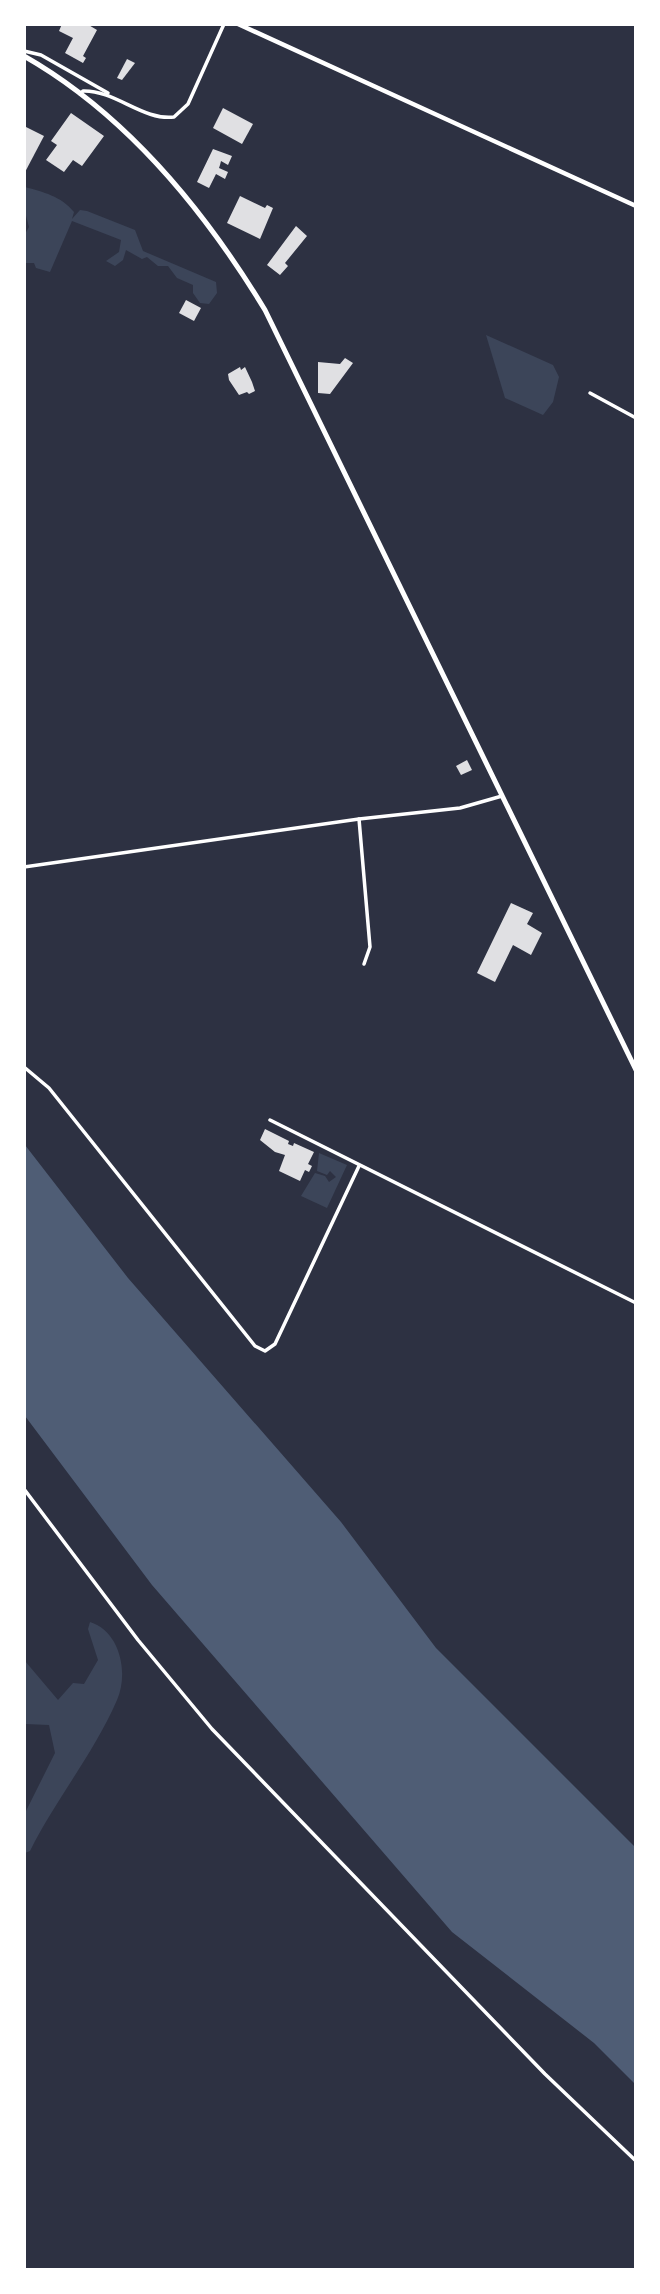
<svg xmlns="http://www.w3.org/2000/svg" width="660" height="2294" viewBox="0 0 660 2294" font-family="'Public Sans',sans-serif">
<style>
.green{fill:#3c4559}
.water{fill:#4f5d75}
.building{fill:#e0e0e3}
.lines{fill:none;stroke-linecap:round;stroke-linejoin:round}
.minor{stroke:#fff;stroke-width:3.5}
.tertiary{stroke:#fff;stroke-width:4.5}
.primary{stroke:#fff;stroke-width:5}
</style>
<rect width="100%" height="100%" fill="#2d3142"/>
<g class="green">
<path d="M 25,187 C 43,192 61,196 74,212 L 72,219 L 80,210 L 87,211 L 135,230 L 143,251 L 216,282 L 217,293 L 209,304 L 200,303 L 193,293 L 193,285 L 177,278 L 168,266 L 158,266 L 147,257 L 142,259 L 126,250 L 123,260 L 115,266 L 106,261 L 119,252 L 121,240 L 72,221 L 50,272 L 36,268 L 34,263 L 25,263 L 25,234 L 29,227 L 25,212 Z"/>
<polygon points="486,335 553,365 559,377 553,402 543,415 505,398"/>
<polygon points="319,1153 347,1165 327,1208 301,1196 315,1173 325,1176 329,1182 336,1177 330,1171 327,1175 317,1171"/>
<path d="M 90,1622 C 120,1631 129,1673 117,1700 C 94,1753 56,1799 30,1851 L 25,1853 L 25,1813 L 55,1753 L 49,1725 L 25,1724 L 25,1661 L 58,1700 L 73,1683 L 84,1684 L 98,1660 L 88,1629 Z"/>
</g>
<polygon class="water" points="25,1145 128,1278 341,1522 436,1648 635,1847 635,2084 594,2043 452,1932 152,1585 25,1416"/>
<g class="building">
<polygon points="62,24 87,24 97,30 83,56 86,58 83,63 65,53 73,38 59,31"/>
<polygon points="127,59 135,63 122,80 117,78"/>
<polygon points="223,108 253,124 242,144 213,128"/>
<polygon points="71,113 104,136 82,166 73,160 64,172 46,160 57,145 51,141"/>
<polygon points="24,126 44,136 24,174"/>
<polygon points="213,149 232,156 228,165 221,161 220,165 219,168 228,172 225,179 216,174 209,188 197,182"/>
<polygon points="240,196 265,208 267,205 273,208 260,239 227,223"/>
<polygon points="296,226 307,236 285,263 288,266 280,275 267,265"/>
<polygon points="186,300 201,308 194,321 179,313"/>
<polygon points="345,358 353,363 330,394 318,393 318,362 340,364"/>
<polygon points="240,367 241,370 245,367 252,382 255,391 249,394 247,392 239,395 229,380 228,374"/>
<polygon points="467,760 472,770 461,775 456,766"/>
<polygon points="511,903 533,913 527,924 542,933 531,955 513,945 495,982 477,973"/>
<polygon points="265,1129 289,1141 288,1144 293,1146 294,1143 314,1152 308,1164 312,1166 309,1172 305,1170 300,1181 279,1171 285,1155 275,1152 260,1140"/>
</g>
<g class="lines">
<g class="minor">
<polyline points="24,51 41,55 108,93"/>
<path d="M 80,94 L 83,91 C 115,90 143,121 174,117 L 188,104 L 224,24"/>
<polyline points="590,393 636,418"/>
<polyline points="359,819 370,947 364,964"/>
<polyline points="24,867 359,819 460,808 502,796"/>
<polyline points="24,1067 49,1088 255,1346 265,1351 275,1344 359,1166"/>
<polyline points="270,1120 636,1303"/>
<polyline points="24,1489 138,1640 212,1729 545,2074 636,2161"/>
</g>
<polyline class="tertiary" points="238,24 636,206"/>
<path class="primary" d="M 24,56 C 126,114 205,211 265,310 L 636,1070"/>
</g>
<rect width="660" height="2294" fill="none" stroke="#ffffff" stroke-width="52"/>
</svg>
